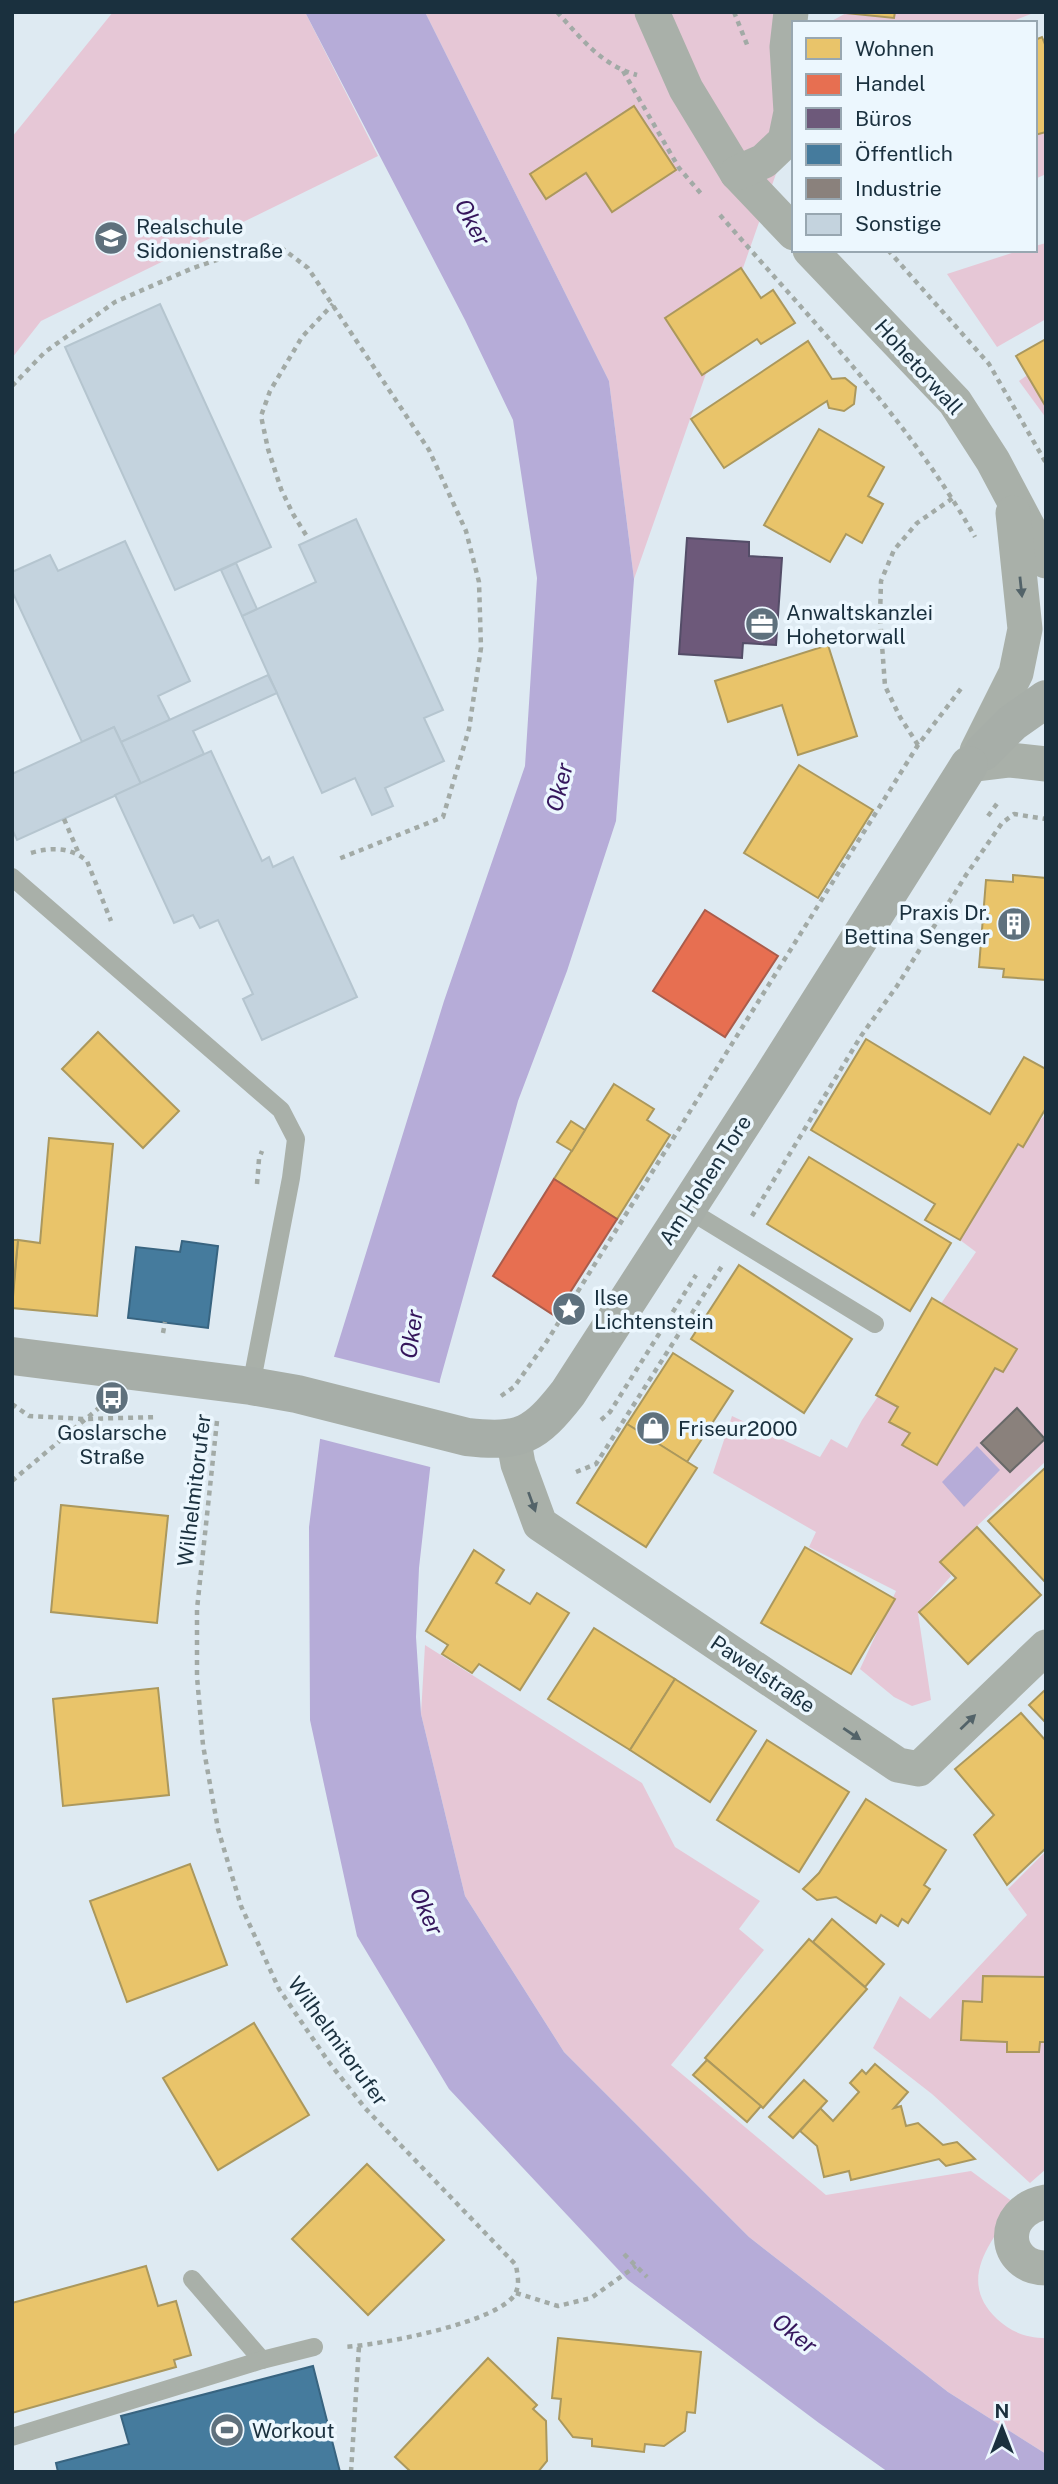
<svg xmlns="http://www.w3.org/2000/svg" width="1058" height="2484" viewBox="0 0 1058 2484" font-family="'Public Sans',sans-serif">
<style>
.green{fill:#e6c7d6}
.water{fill:#b6acd8}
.pier{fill:#deeaf2}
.homes{fill:#e9c46a;stroke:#ab985d;stroke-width:2}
.shops{fill:#e76f51;stroke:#aa5c4b;stroke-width:2}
.offices{fill:#6d597a;stroke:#544d68;stroke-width:2}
.public{fill:#457b9d;stroke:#386480;stroke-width:2}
.industry{fill:#8a817c;stroke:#686969;stroke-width:2}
.building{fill:#c4d3de;stroke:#b5c5cf;stroke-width:2}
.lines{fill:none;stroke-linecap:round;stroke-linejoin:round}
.path{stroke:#a2aaa6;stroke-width:4.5;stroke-dasharray:5 5;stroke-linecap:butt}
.lane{stroke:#a9b0a9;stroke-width:18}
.street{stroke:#a9b0a9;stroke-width:35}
.secondary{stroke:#a7aea8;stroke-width:38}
.oneway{fill:#536369}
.labels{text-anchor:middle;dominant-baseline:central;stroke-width:7;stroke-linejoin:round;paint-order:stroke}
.poi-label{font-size:21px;fill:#1a303e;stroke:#ecf7fe;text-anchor:start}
.street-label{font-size:21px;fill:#1a303e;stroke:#ecf7fe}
.water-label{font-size:23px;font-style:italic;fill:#35165c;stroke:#ecf7fe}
</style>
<rect width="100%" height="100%" fill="#deeaf2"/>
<g class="green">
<polygon points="113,12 305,12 378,156 41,321 12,358 12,137"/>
<polygon points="425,12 807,12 791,131 634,579 609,381"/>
<polygon points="848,12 1036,12 1008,23 828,23"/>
<polygon points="1046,39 1046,174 1035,179 1035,43"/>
<polygon points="1046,243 1046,319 997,347 947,274 1021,250 1035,250 1035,246"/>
<polygon points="1046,362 1046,418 1019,381"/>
<polygon points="1046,1114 1046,1461 941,1560 951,1576 918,1613 931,1700 912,1706 894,1697 860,1669 896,1591 809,1547 816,1532 713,1473 732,1416 820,1457 831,1439 847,1448 862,1420 976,1252 960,1240 1018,1144"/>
<path d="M 425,1645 L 642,1783 L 675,1847 L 760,1901 L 739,1929 L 764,1950 L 671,2065 L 826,2195 L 971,2171 L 1017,2205 C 991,2241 956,2280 997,2319 C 1011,2332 1026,2338 1046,2338 L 1046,2454 L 948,2392 L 749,2237 L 564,2052 L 465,1896 L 421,1714 Z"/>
<polygon points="1046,1851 1046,2169 1030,2183 932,2094 873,2048 900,1996 930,2019 1027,1915 1008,1889"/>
</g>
<g class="water">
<polygon points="305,12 425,12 609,381 634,579 616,821 567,971 518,1101 440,1380 419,1568 416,1637 421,1714 465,1896 564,2052 749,2237 948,2392 1046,2454 1046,2472 888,2472 819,2423 628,2280 449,2089 357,1936 310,1720 309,1527 328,1376 444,1001 525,766 537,578 513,420 465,320"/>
<polygon points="977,1446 1000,1470 964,1507 942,1482"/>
</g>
<polygon class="pier" points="331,1356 443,1384 434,1468 317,1438 325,1375"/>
<g class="homes">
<polygon points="836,12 895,12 894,18"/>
<polygon points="1042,37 1046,47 1046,132 1035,135 1035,40"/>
<polygon points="634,106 676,170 612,212 586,173 546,199 530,174"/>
<polygon points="741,268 761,298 773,290 795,323 761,344 757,339 702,375 665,318"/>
<polygon points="1046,339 1046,407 1016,356"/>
<polygon points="808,341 832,379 845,378 856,387 854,404 844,411 829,408 827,401 724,468 691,419"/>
<polygon points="819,429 884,467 868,496 883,504 862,543 846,534 830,562 764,525"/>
<polygon points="828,645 857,736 798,755 782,705 728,722 715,681"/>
<polygon points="799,765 873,810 818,898 744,853"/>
<polygon points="1013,875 1046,878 1046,980 1003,977 1004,969 979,967 986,880 1013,882"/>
<polygon points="98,1032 179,1111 143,1148 62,1069"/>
<polygon points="866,1039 990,1114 1024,1057 1046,1069 1046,1108 1023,1147 1018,1144 960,1240 925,1220 935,1204 811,1130"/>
<polygon points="614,1084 654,1109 647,1120 670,1135 617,1219 554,1179"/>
<polygon points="571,1121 585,1130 572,1151 557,1142"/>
<polygon points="49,1138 113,1144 97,1316 12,1308 18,1240 40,1243"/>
<polygon points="809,1157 951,1243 910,1311 767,1224"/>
<polygon points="12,1240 18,1240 12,1301"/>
<polygon points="739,1265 852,1339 804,1413 691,1339"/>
<polygon points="932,1298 1017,1349 1003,1372 995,1368 937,1465 902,1445 910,1433 889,1422 898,1407 876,1395"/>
<polygon points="673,1353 733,1391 687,1462 627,1424"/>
<polygon points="627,1424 697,1468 646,1547 577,1503"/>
<polygon points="1046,1467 1046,1583 988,1521"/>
<polygon points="61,1505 168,1516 157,1623 51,1612"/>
<polygon points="977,1527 1041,1595 968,1664 919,1612 956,1578 940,1562"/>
<polygon points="805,1547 895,1599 851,1674 761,1623"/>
<polygon points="474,1550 504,1570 496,1583 530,1604 537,1593 569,1613 520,1690 479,1664 472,1673 442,1654 448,1645 426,1631"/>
<polygon points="594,1628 675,1679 630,1750 548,1699"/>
<polygon points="675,1679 756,1731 710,1802 630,1750"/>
<polygon points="158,1688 169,1795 63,1806 53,1699"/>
<polygon points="1046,1689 1046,1723 1029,1705"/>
<polygon points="1021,1713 1046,1741 1046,1848 1007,1885 974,1835 994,1815 955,1769"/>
<polygon points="767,1740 849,1792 799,1872 717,1820"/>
<polygon points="866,1799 946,1850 924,1885 930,1889 908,1923 902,1919 898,1926 881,1915 876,1923 836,1897 817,1900 803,1889 819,1873"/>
<polygon points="190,1864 227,1965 127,2002 90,1901"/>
<polygon points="832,1919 884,1964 865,1987 813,1942"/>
<polygon points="809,1939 867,1989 763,2108 705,2058"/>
<polygon points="983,1976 1046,1977 1046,2042 1040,2042 1039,2052 1007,2052 1007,2042 961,2040 963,2001 982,2002"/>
<polygon points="254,2023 309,2115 218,2170 163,2078"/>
<polygon points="707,2060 761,2106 747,2122 693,2075"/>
<polygon points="875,2064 908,2092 894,2108 901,2106 906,2126 918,2123 943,2145 957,2142 975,2159 946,2166 939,2159 851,2180 849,2171 824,2177 817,2146 800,2131 820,2108 833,2121 859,2092 850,2083 862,2070 866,2074"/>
<polygon points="804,2080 827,2101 793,2138 769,2117"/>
<polygon points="367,2164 444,2240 368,2315 292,2239"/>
<polygon points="146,2266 158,2306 176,2301 191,2355 174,2360 176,2367 12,2413 12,2303"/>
<polygon points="558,2338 701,2352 695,2413 687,2412 685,2431 664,2446 645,2444 644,2452 592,2446 592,2439 573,2437 559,2419 561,2399 552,2398"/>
<polygon points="488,2358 537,2405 533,2409 546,2421 547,2461 538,2472 411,2472 395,2457"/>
</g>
<g class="shops">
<polygon points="705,910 778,956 725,1037 653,991"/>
<polygon points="554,1179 617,1219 555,1316 493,1276"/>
</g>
<polygon class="offices" points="687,538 749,542 749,556 782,558 776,645 743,643 742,658 679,654"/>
<g class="public">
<polygon points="182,1241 218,1246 208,1328 128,1318 136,1247 180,1252"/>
<polygon points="313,2366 340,2472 58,2472 56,2463 129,2444 121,2416"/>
</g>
<polygon class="industry" points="1017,1408 1045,1439 1010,1472 981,1443"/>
<g class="building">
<polygon points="160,304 271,547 175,590 65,347"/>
<polygon points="356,519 443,710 424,718 444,761 385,788 393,806 372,815 355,778 322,793 242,616 316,582 299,545"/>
<polygon points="125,541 190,681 158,696 170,720 121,742 114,727 82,742 12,591 12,572 50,555 58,571"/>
<polygon points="236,563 257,609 242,616 221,570"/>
<polygon points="268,675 277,693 193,731 204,754 141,784 121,742"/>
<polygon points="114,727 141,784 17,840 12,829 12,774"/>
<polygon points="211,751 262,861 269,857 273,867 293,857 357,997 262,1040 243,999 253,994 218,920 200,928 193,915 174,923 115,795"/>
</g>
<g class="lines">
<g class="path">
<path d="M 557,12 C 582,39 601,65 637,75"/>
<polyline points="734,12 748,47"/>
<polyline points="623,71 679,168 703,196"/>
<path d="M 720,215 C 809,318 908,418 975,537"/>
<polyline points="888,250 989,364 1046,463"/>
<polyline points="12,386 45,352 115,302 193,268 255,247 279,246 308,268 429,450 466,531 479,582 481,648 469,729 443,817 336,860"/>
<polyline points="306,535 293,514 281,489 268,449 261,416 270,391 302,337 333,304"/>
<polyline points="918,745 900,717 885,686 880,617 881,581 894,550 917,523 953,498"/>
<polyline points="988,816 999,801"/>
<polyline points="64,819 79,854"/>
<path d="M 31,853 C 51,847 71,847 87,861 L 111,921"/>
<polyline points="257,1184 259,1159 262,1151"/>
<polyline points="752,1216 861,1036 897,986 966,875 1002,823 1014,814 1046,819"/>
<polyline points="163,1333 165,1322"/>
<polyline points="501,1396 514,1387 547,1341 918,745 963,686"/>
<polyline points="12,1404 29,1416 85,1419 158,1417"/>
<polyline points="601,1420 610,1412 696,1275"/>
<path d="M 217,1421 L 197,1609 L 197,1677 L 203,1745 L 218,1829 L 241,1906 L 279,1989 L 328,2061 L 365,2108 L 516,2265 C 517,2273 520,2283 516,2292 C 504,2322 375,2346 343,2347"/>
<polyline points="576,1472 596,1464 722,1266"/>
<polyline points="12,1481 100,1407"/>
<polyline points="624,2254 647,2277"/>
<polyline points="516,2293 558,2306 591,2298 636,2266"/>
<polyline points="351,2472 359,2346"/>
</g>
<g class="lane">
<polyline points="12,877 281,1110 296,1139 291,1178 251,1386"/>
<polyline points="687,1209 875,1324"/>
<polyline points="192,2279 262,2360"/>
<polyline points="12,2437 262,2360 314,2347"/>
</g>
<g class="street">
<polyline points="652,12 686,89 737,173 794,233"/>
<polyline points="737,173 764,161 785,141 791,112 787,47 791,12"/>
<polyline points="810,250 955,402 993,461 1046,561"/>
<polyline points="977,751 1016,673 1025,629 1013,513"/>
<polyline points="969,765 1010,760 1046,764"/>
<polyline points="513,1437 518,1464 540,1524 898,1765 919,1769 1046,1647"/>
<path d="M 1046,2202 C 997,2211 1003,2268 1046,2268"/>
</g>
<g class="secondary">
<polyline points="983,752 1012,723 1046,699"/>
<path d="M 12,1356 L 251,1386 L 297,1394 L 467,1437 C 522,1443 535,1435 568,1393 L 772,1077 L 969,765"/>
</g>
</g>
<defs><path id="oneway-solid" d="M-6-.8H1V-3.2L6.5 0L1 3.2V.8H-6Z" transform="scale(1.75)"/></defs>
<g class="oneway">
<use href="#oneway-solid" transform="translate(1021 587) rotate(84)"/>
<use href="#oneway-solid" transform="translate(532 1502) rotate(70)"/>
<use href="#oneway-solid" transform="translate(968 1722) rotate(-44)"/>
<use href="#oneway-solid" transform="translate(852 1734) rotate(34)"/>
</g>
<defs>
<g id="school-disc" transform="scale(1.75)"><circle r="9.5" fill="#5f717d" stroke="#ecf7fe"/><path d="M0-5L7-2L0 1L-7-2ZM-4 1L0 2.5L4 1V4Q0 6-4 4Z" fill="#fff"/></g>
<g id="office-disc" transform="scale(1.75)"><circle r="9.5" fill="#5f717d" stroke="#ecf7fe"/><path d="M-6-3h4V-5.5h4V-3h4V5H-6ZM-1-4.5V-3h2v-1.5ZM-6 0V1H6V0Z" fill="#fff"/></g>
<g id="building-disc" transform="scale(1.75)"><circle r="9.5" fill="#5f717d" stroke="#ecf7fe"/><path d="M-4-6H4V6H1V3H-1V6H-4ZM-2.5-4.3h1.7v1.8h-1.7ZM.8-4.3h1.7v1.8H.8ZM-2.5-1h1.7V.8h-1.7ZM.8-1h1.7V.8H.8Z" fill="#fff"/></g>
<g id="sight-disc" transform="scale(1.75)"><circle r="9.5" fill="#5f717d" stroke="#ecf7fe"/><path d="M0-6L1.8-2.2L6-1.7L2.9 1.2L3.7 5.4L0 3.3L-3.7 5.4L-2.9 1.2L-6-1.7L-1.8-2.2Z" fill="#fff"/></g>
<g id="bus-disc" transform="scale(1.75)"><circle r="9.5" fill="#5f717d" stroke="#ecf7fe"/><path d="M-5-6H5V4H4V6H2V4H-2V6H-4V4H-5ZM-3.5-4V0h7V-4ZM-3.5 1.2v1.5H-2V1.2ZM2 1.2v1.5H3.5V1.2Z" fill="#fff"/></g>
<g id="shop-disc" transform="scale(1.75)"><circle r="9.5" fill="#5f717d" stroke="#ecf7fe"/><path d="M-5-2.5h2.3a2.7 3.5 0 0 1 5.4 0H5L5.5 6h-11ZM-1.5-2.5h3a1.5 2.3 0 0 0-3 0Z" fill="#fff"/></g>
<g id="stadium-disc" transform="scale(1.75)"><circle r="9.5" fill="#5f717d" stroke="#ecf7fe"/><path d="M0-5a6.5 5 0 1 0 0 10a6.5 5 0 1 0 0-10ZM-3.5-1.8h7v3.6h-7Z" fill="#fff"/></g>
</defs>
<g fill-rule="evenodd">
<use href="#school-disc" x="111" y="238"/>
<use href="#office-disc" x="762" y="624"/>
<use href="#building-disc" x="1014" y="924"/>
<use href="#sight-disc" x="569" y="1309"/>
<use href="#bus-disc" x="112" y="1398"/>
<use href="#shop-disc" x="653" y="1428"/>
<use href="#stadium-disc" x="227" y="2430"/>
</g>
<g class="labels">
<g class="poi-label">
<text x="136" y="226">Realschule<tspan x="136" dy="24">Sidonienstraße</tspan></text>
<text x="786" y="612">Anwaltskanzlei<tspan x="786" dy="24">Hohetorwall</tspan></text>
<text x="990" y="912" text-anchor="end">Praxis Dr.<tspan x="990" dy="24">Bettina Senger</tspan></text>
<text x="594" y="1297">Ilse<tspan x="594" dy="24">Lichtenstein</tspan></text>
<text x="678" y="1428">Friseur2000</text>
<text x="112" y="1432" text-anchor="middle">Goslarsche<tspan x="112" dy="24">Straße</tspan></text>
<text x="252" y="2430">Workout</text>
</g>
<g class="street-label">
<text transform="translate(919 367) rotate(48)">Hohetorwall</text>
<text transform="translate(705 1180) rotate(-57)">Am Hohen Tore</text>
<text transform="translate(194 1490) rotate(-83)">Wilhelmitorufer</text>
<text transform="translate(763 1674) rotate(34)">Pawelstraße</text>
<text transform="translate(338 2041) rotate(54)">Wilhelmitorufer</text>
</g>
<g class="water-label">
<text transform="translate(473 222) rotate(62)">Oker</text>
<text transform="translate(559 787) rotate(-76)">Oker</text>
<text transform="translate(411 1334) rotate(-82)">Oker</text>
<text transform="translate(427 1911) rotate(66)">Oker</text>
<text transform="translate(795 2333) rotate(38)">Oker</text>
</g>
</g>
<rect width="1058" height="2484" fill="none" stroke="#1a303e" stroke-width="28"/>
<rect x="792" y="21" width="245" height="231" fill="#ecf7fe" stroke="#98a7b1" stroke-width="2"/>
<rect x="806" y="38" width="35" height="21" fill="#e9c46a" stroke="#98a7b1" stroke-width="2"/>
<text x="855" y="56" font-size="21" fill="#1a303e">Wohnen</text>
<rect x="806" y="74" width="35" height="21" fill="#e76f51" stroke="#98a7b1" stroke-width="2"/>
<text x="855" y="91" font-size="21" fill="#1a303e">Handel</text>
<rect x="806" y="108" width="35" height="21" fill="#6d597a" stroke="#98a7b1" stroke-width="2"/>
<text x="855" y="126" font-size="21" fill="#1a303e">Büros</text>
<rect x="806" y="144" width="35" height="21" fill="#457b9d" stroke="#98a7b1" stroke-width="2"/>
<text x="855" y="161" font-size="21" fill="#1a303e">Öffentlich</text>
<rect x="806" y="178" width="35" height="21" fill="#8a817c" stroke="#98a7b1" stroke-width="2"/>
<text x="855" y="196" font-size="21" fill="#1a303e">Industrie</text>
<rect x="806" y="214" width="35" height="21" fill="#c4d3de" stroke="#98a7b1" stroke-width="2"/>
<text x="855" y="231" font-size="21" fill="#1a303e">Sonstige</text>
<g transform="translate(1002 2428)" stroke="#ecf7fe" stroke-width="5" paint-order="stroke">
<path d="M0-5L12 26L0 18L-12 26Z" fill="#1a303e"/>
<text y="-10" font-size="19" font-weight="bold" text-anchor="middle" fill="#1a303e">N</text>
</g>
</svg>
